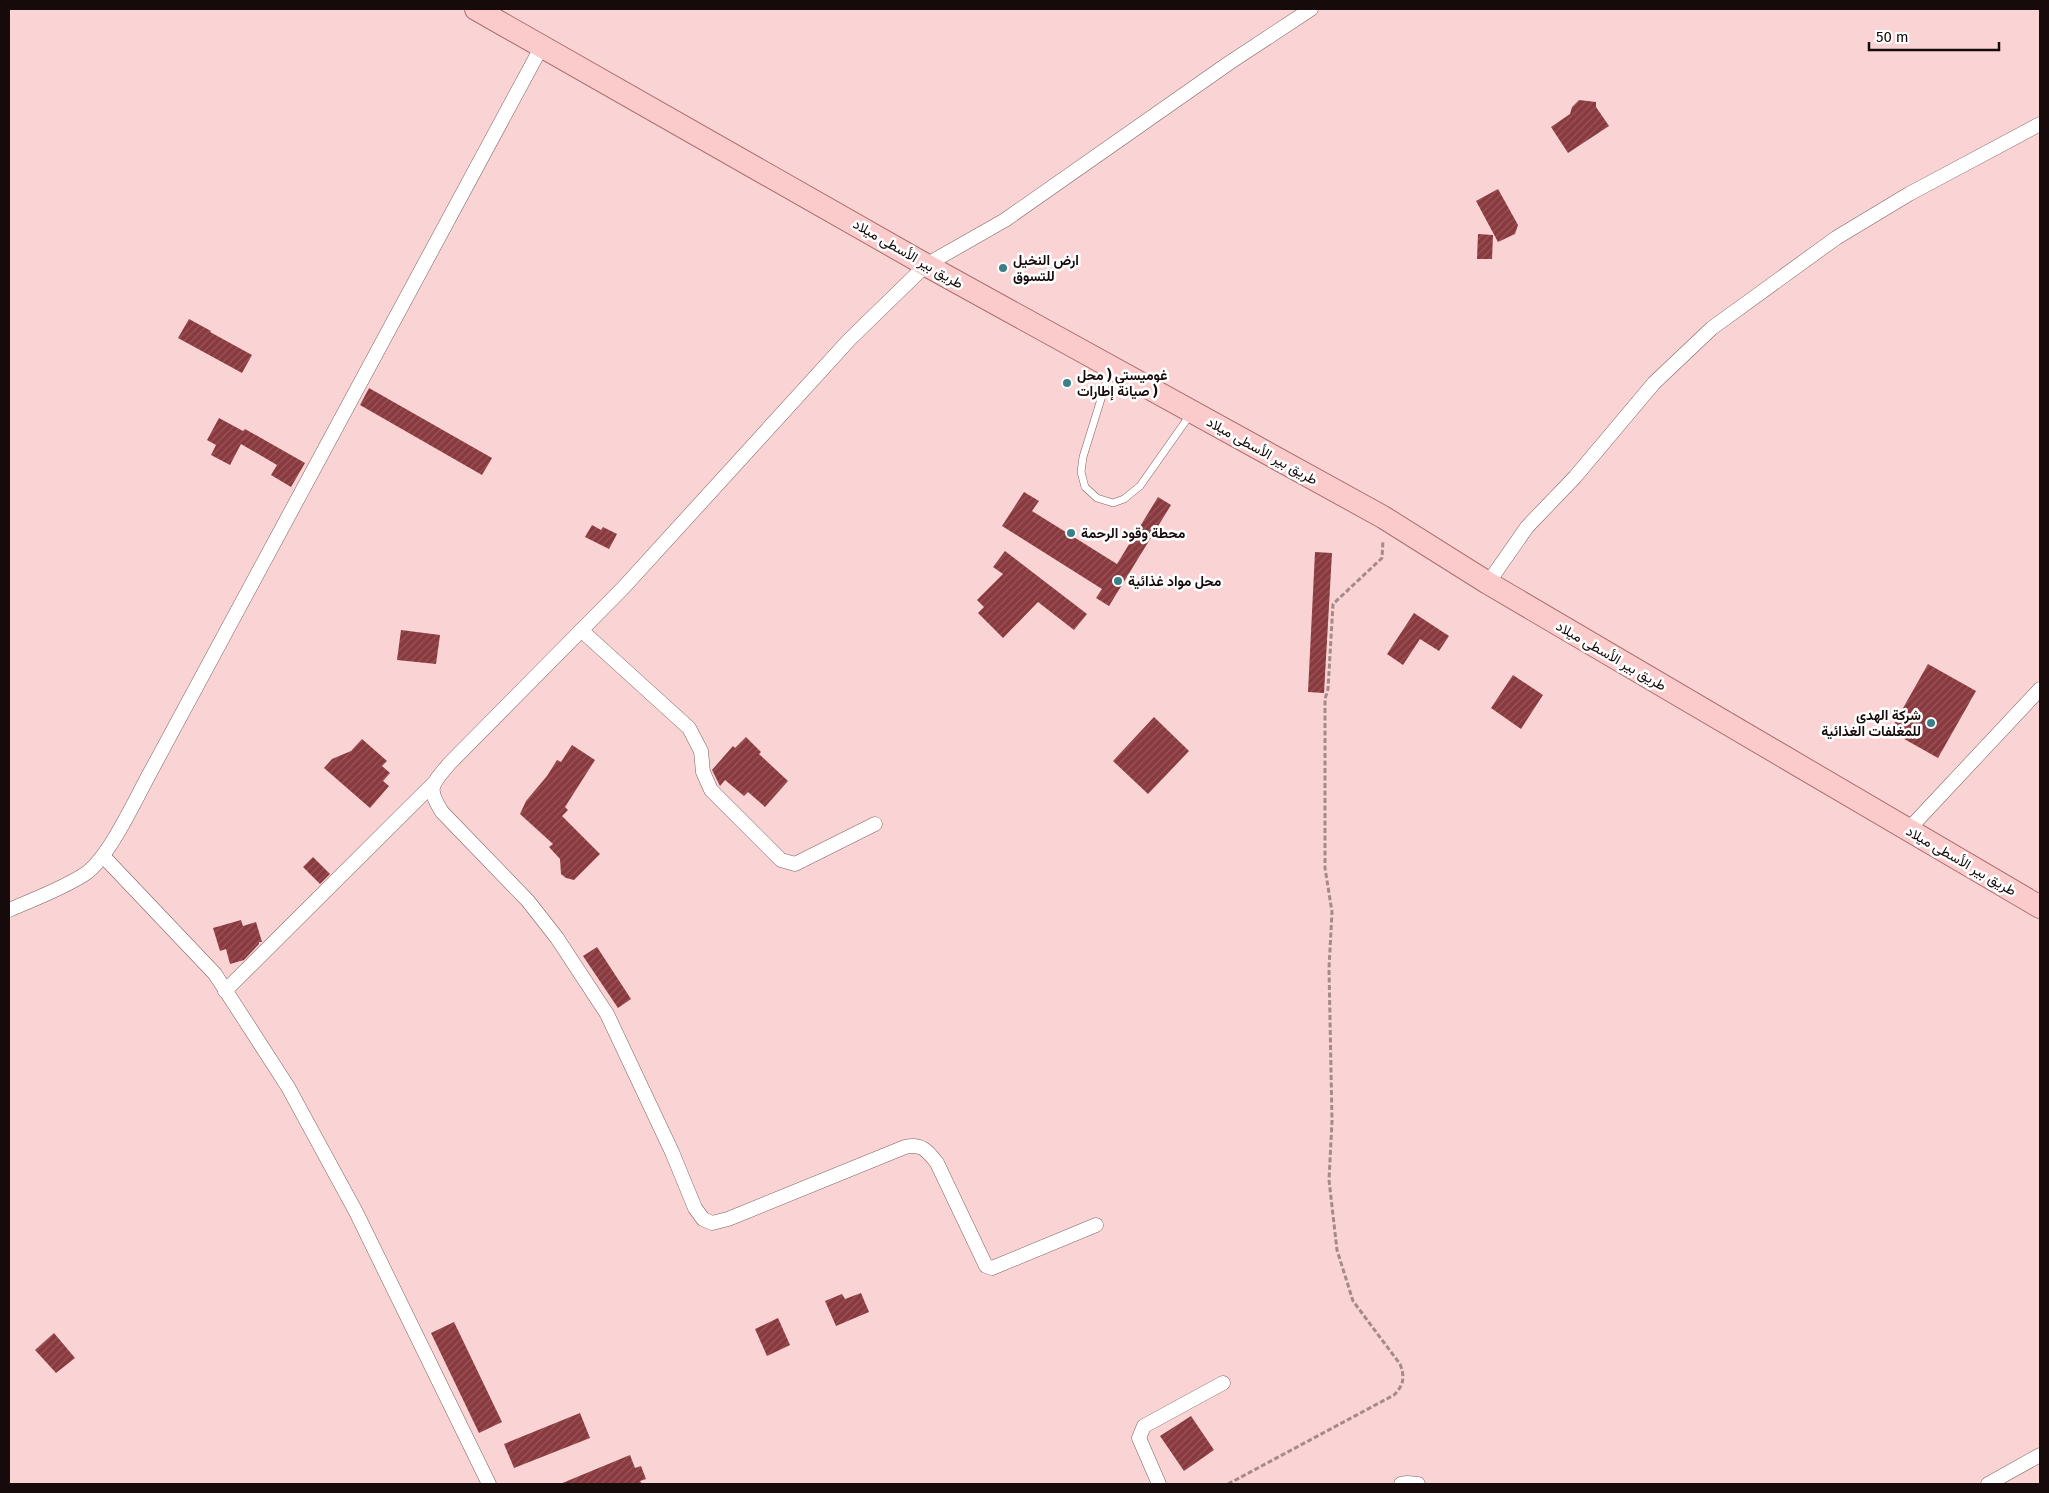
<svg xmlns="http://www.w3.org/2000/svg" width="2049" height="1493" viewBox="0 0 2049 1493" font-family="'Fira Sans',Vazirmatn,sans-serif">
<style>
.building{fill:url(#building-hatch)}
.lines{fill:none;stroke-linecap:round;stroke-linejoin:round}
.lane-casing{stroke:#805f5f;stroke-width:8}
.street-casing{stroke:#805f5f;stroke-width:15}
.primary-casing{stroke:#aa7071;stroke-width:24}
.path{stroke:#a68989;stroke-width:3;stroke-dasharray:5 2.5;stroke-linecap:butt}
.lane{stroke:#fff;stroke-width:7}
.street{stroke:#fff;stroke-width:14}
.primary{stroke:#fbcacb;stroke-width:22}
.poi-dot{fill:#398088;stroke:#fff;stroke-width:2}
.labels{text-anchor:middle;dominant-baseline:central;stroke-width:5;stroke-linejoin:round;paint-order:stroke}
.street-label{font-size:14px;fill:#160a0a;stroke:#fff}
.poi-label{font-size:14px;font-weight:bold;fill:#160a0a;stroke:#fff;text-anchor:start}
</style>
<defs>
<pattern id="building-hatch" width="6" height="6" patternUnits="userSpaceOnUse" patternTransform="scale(1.25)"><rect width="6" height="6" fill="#8a393e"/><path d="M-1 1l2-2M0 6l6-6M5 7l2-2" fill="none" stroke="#96585c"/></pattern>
</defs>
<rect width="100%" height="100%" fill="#fad4d4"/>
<g class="building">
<polygon points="1579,100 1596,102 1596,107 1609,126 1568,153 1551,127 1570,114 1572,107"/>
<polygon points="1498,189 1518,225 1515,234 1498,242 1476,201"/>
<polygon points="1478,234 1493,235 1492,259 1477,259"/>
<polygon points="189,319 211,331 210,332 252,355 242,373 178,338"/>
<polygon points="369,388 492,458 482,475 360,405"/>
<polygon points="219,418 243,431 245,429 305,463 291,487 271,475 277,465 241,444 230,465 211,455 216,445 207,440"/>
<polygon points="1024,492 1039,501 1032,511 1117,564 1158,497 1171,505 1109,606 1096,598 1102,589 1002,526"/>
<polygon points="592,525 601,530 603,527 617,534 609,549 585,537"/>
<polygon points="1005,551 1087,614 1074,630 1038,602 1003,638 978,613 984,607 977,600 1003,574 993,567"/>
<polygon points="1315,552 1332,553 1324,693 1308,692"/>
<polygon points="1414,613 1449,636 1439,651 1420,639 1403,665 1387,654"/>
<polygon points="401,630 440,635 436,664 397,660"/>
<polygon points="1928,664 1976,691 1938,758 1890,731"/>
<polygon points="1513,675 1543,695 1521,729 1491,708"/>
<polygon points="1154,717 1189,751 1148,794 1113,761"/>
<polygon points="746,737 761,752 759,754 788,781 765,807 748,792 744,796 725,780 720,786 712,770 733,746 735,748"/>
<polygon points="362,739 387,761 382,766 390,773 383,781 389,786 370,808 324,768 332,759 351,751"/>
<polygon points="572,745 595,760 565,807 568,810 562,816 600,854 574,880 566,878 561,874 560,859 549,847 553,844 520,814 526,801 547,776 557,760 561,762"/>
<polygon points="313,857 330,874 320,884 303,867"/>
<polygon points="241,920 243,926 256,922 262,942 259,942 259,944 244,960 230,964 226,949 220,951 213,928"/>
<polygon points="597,947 631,999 618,1008 583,956"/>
<polygon points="861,1293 869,1312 836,1326 825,1301 842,1294 845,1299"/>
<polygon points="778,1318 790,1345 767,1356 755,1329"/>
<polygon points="454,1322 502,1422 479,1433 431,1333"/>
<polygon points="54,1333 75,1358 56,1373 35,1350"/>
<polygon points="580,1413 590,1438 514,1468 504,1444"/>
<polygon points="1191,1416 1214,1450 1184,1471 1160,1436"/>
<polygon points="630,1455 635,1468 641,1466 646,1479 640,1481 642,1484 560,1484"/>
</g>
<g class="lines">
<g class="lane-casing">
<polyline id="lane" points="1110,370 1083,457 1081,472 1085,487 1097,498 1113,503 1124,499 1140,486 1190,415"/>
</g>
<g class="street-casing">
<g id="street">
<polyline points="1488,583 1527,527 1575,477 1654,383 1712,328 1836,238 1909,194 2040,124"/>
<polyline points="581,630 689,728 701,751 703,772 711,790 781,860 795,864 875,824"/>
<polyline points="1908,830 2040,689"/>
<polyline points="103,856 215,974 288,1087 356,1212 489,1484"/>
<path d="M 9,910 C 34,899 62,889 85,874 C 109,858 136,798 151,771 L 542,46"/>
<polyline points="225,991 434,783"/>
<path d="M 1096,1225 L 992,1268 L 986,1266 L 937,1163 C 927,1150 921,1143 905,1147 L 728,1219 L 712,1223 L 703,1219 L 695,1208 L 672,1152 L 607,1014 L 557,938 L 528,901 L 442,812 C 426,787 432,785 449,764 L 624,587 L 849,340 L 926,265 L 1005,220 L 1229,63 L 1311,9"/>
<polyline points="1159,1484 1139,1438 1144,1426 1223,1383"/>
<polyline points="1401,1484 1407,1483 1418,1484"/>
<polyline points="1988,1484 2040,1455"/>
</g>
</g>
<g class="primary-casing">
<polyline id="primary" points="476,9 926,265 1383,517 1488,583 2040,907"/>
</g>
<path class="path" d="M 1228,1484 L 1394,1395 C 1404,1385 1405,1377 1400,1364 L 1353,1301 L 1337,1250 L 1329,1180 L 1332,1121 L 1329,968 L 1332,912 L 1325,868 L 1325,699 L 1328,689 L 1333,604 L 1382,558 L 1383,540"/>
<use href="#lane" class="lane"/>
<use href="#street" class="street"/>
<use href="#primary" class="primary"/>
</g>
<g class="poi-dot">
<circle cx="1003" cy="268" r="5"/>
<circle cx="1067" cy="383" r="5"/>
<circle cx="1071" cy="533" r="5"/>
<circle cx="1118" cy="581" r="5"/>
<circle cx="1931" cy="723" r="5"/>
</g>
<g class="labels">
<g class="street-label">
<text transform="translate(908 254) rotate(30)">طريق بير الأسطى ميلاد</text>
<text transform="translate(1262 451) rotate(29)">طريق بير الأسطى ميلاد</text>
<text transform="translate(1611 656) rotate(30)">طريق بير الأسطى ميلاد</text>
<text transform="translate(1961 861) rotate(30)">طريق بير الأسطى ميلاد</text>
</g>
<g class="poi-label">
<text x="1013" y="260">ارض النخيل<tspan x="1013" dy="16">للتسوق</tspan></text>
<text x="1077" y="375">غوميستي ( محل<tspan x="1077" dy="16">صيانة إطارات )</tspan></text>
<text x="1081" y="533">محطة وقود الرحمة</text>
<text x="1128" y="581">محل مواد غذائية</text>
<text x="1921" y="715" text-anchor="end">شركة الهدي<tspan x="1921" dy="16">للمغلفات الغذائية</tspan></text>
</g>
</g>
<rect width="2049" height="1493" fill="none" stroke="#160a0a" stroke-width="20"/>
<path d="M1869 42v8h130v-8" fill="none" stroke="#160a0a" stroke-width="2.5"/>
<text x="1876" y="42" font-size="15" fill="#160a0a" stroke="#ffffff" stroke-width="4" paint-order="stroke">50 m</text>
</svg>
